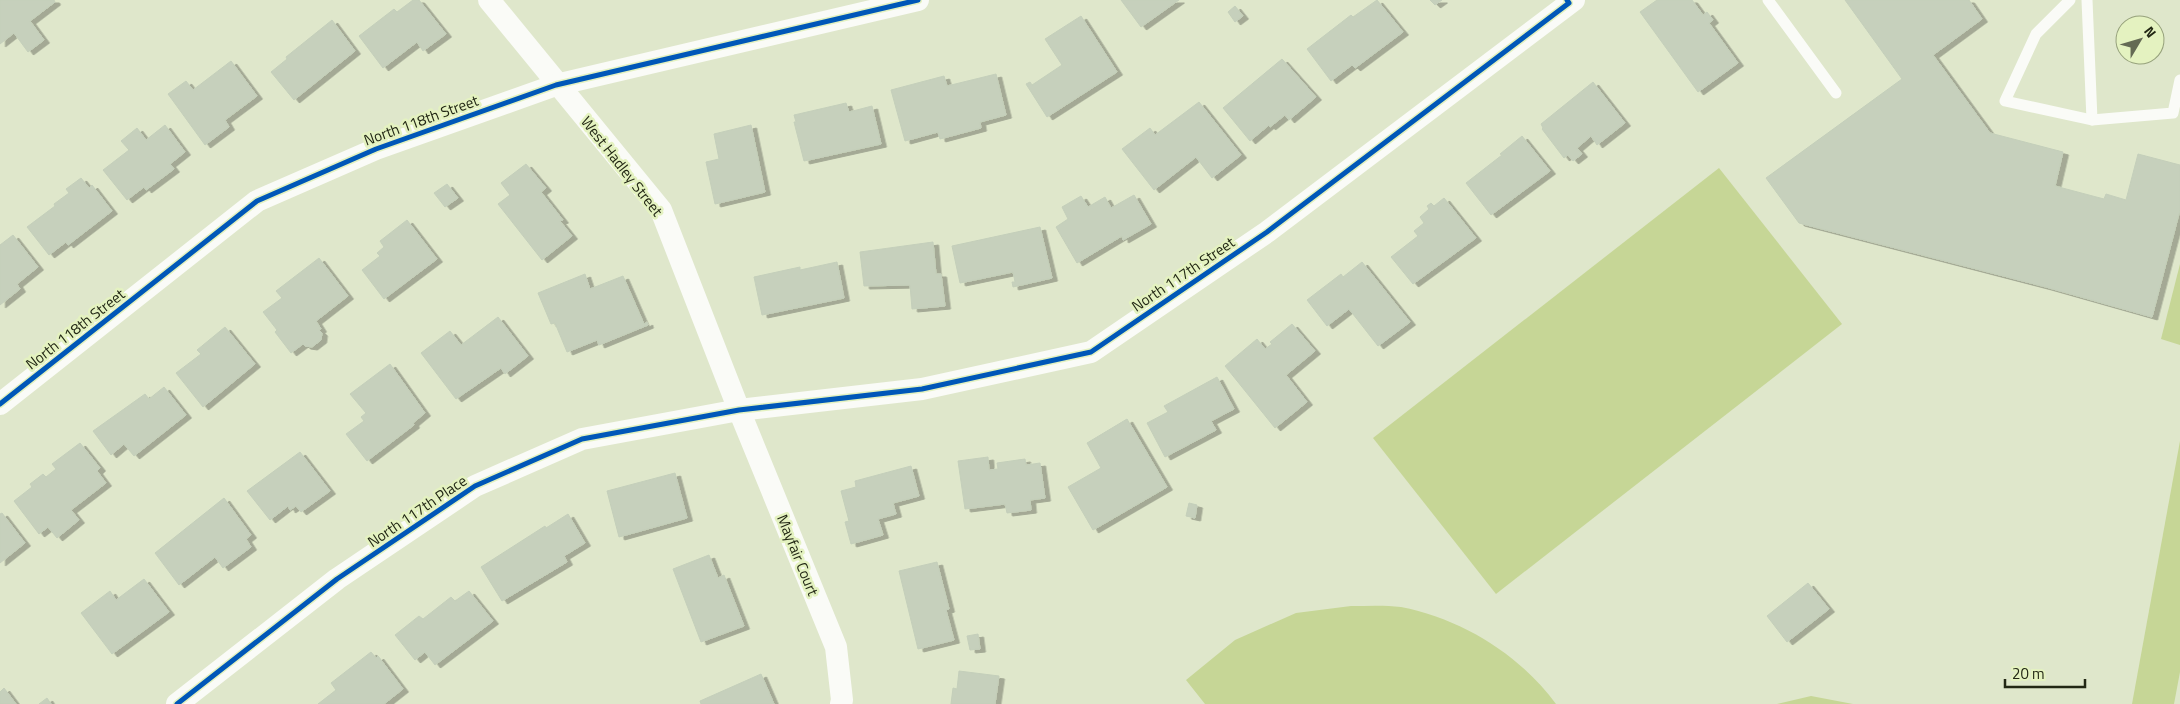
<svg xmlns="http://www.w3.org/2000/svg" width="2180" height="704" viewBox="0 0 2180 704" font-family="'Titillium Web',sans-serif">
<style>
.green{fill:#c6d696}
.building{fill:#c6d0bc;stroke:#c4cfba;filter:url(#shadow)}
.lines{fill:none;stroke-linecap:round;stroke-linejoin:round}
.service{stroke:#fafbf7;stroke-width:11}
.minor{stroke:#fafbf7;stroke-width:22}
.cycleway-casing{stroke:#e4f2c0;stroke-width:8}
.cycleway{stroke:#0057b8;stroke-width:5}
.labels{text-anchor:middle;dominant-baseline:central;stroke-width:5;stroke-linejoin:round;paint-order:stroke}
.street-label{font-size:15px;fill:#222714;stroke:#e4f2c0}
</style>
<defs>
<filter id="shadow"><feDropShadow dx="5.5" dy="3" stdDeviation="0" flood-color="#0004"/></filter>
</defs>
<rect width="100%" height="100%" fill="#dfe7cb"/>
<g class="green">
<polygon points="1719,168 1842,324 1496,594 1373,438"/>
<polygon points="2180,264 2180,345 2161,339"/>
<polygon points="2180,441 2180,672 2174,704 2132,704"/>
<path d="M 1351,606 C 1367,606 1385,605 1401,607 C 1462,619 1519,654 1556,704 L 1205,704 L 1186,680 L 1235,640 L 1296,613 Z"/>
<polygon points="1811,696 1853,704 1777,704"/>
</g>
<g class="building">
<polygon points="0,0 54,0 55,2 30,21 44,40 28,52 14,33 0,44"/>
<polygon points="413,0 419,0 446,34 423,51 417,42 383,68 359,36 394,9 397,12"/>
<polygon points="1121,0 1179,0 1141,27"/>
<polygon points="1377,0 1403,32 1355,68 1352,65 1331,81 1307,49 1351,15 1353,17"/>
<polygon points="1430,0 1442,0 1435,5"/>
<polygon points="1657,0 1692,0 1703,15 1707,12 1713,20 1709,23 1738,63 1698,92 1640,12"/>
<polygon points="1845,0 1969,0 1982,19 1933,55 1990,133 2063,152 2055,186 2104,199 2106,194 2126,200 2138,154 2180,165 2180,210 2152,317 2046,287 1799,223 1766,178 1902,79"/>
<polygon points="1235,6 1243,16 1235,22 1228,12"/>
<polygon points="1081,16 1117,72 1047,117 1026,84 1030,82 1032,85 1062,65 1045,39"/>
<polygon points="332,20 355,51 294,100 271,72 287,59 286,57"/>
<polygon points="1282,59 1316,97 1289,120 1285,115 1270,127 1269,125 1250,141 1223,108"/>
<polygon points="231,61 257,96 225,120 229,127 205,145 168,94 186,81 193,90"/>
<polygon points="996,74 1006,115 980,122 981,128 940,139 938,132 905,141 891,90 944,76 947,86"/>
<polygon points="1593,82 1625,123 1597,145 1591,136 1577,148 1582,154 1573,161 1568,155 1564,158 1542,129 1543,128 1541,124"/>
<polygon points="1199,102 1241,155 1212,178 1196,157 1154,190 1122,149 1150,128 1155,135"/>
<polygon points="846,103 849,112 872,106 881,144 804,161 794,122 796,122 794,115"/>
<polygon points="165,125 185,152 170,164 174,169 146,190 144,187 127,200 103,170 129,150 121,141 137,128 146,140"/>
<polygon points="751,125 765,192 715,204 706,162 719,159 714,134"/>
<polygon points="1522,136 1550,171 1491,215 1466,183 1502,155 1500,154"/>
<polygon points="526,164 546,188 541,192 563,220 560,221 572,236 542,260 498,204 510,195 501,183"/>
<polygon points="81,178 89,188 92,185 112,211 68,245 66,242 49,255 27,227 55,206 54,204 69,193 66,189"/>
<polygon points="447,184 458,198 445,207 434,193"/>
<polygon points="1134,195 1151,224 1123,240 1122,236 1077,263 1056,227 1068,219 1062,207 1081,196 1088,207 1105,197 1111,208"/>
<polygon points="1444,198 1476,238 1413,284 1391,257 1418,236 1414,231 1424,223 1420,217 1429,209 1427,206 1431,203 1434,206"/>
<polygon points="407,220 437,259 384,299 362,270 380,256 377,253 384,247 380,241"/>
<polygon points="1040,227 1052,278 1013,287 1012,282 1015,282 1013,272 960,283 952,246"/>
<polygon points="13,235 38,267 17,284 20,289 0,305 0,245"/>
<polygon points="933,242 936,274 941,274 945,306 912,309 910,285 864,286 860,252"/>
<polygon points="319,258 348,296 316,321 321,329 319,330 322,333 321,340 312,347 305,346 303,344 291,353 275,332 277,330 263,312 282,298 276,291"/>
<polygon points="837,262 844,298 762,315 754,277 800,267 800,270"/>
<polygon points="1362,262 1410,322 1378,346 1349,309 1327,326 1307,300 1341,274 1343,277"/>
<polygon points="585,274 590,289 623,276 644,324 647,322 648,325 599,345 597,340 567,352 555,323 551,324 538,293"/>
<polygon points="498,317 528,356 505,374 501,368 456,399 421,353 450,331 461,345"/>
<polygon points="1292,324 1315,351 1286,375 1307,402 1275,428 1225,366 1257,339 1265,349 1272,344 1270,342"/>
<polygon points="225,327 255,364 203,407 176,373 201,354 197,350"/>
<polygon points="390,364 425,413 413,423 414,425 367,461 346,434 364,421 361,417 366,413 350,394"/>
<polygon points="1217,377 1234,409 1211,421 1216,430 1165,457 1147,423 1168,412 1164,406"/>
<polygon points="164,387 186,415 134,456 124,444 111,455 93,431 145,394 149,399"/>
<polygon points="1127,419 1167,487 1093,530 1068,487 1101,468 1087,443"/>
<polygon points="80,443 100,468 97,471 106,483 71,510 79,520 57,538 48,527 39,534 14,501 32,487 30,484 43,474 46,477 56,469 52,464"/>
<polygon points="300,452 330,491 301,512 296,506 290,510 288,506 270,520 247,491"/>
<polygon points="988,457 989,470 998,469 997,463 1025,459 1026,465 1040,463 1045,498 1030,500 1031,510 1007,513 1005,504 965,509 958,461"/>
<polygon points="911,466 919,496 893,503 896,514 878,519 883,535 851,544 845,522 849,521 841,491 856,487 855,481"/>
<polygon points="675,473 687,518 619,537 607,491"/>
<polygon points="224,498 251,535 246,539 251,547 223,568 215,557 179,585 155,553"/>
<polygon points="1189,503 1197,505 1195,518 1186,516"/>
<polygon points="2,513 25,543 0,563 0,514"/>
<polygon points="568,514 585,543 564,556 567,562 502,601 481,567 545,526 546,528"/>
<polygon points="709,555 718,578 724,575 744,626 701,642 673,569"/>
<polygon points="937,562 949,609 946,610 954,640 918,649 899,571"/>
<polygon points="144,579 169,612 112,654 81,613 110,591 116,600"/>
<polygon points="1808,583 1829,609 1787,642 1767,616"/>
<polygon points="469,591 493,621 435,665 425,652 415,660 395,635 419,616 423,619 451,597 455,601"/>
<polygon points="978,634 980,649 970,650 967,636"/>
<polygon points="371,652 376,658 378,656 403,689 384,704 318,704 336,690 331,683"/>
<polygon points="959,671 999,676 995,704 951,704 953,688 957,689"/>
<polygon points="761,674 774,704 701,704 700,701"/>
<polygon points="4,688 16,704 0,704 0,692"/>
<polygon points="47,698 51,704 39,704"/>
</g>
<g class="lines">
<g class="service">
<polyline points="1768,0 1836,93"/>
<polyline points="2070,0 2036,34 2005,101 2092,120 2173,113 2180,80"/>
<polyline points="2087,0 2092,120"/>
</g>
<g class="minor">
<polyline points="489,0 661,210 739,410 836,647 842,700 841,704"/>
<polyline points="0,404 257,201 376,149 556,85 918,0"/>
<polyline points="177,704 337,579 475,486 582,439 739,410 922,389 1091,352 1267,232 1574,0"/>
</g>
<g class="cycleway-casing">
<g id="cycleway">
<polyline points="0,404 257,201 376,149 556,85 918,0"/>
<polyline points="177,704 337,579 475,486 582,439 739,410 922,389 1091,352 1267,232 1569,3 1567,0"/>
</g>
</g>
<use href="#cycleway" class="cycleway"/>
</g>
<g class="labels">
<g class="street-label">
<text transform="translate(421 120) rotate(-20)">North 118th Street</text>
<text transform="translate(622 166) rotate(52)">West Hadley Street</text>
<text transform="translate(1183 274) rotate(-34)">North 117th Street</text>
<text transform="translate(75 329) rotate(-38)">North 118th Street</text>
<text transform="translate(417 511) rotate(-34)">North 117th Place</text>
<text transform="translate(798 555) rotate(68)">Mayfair Court</text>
</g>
</g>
<g transform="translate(2140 40) rotate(52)"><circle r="24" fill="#e4f2c0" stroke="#96a17b"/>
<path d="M0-4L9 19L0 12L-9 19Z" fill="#646a54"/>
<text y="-8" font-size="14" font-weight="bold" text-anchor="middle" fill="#222714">N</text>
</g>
<path d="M2005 679v8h80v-8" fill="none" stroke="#222714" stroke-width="2.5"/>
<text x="2012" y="679" font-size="15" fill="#222714" stroke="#e4f2c0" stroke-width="4" paint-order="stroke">20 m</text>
</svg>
